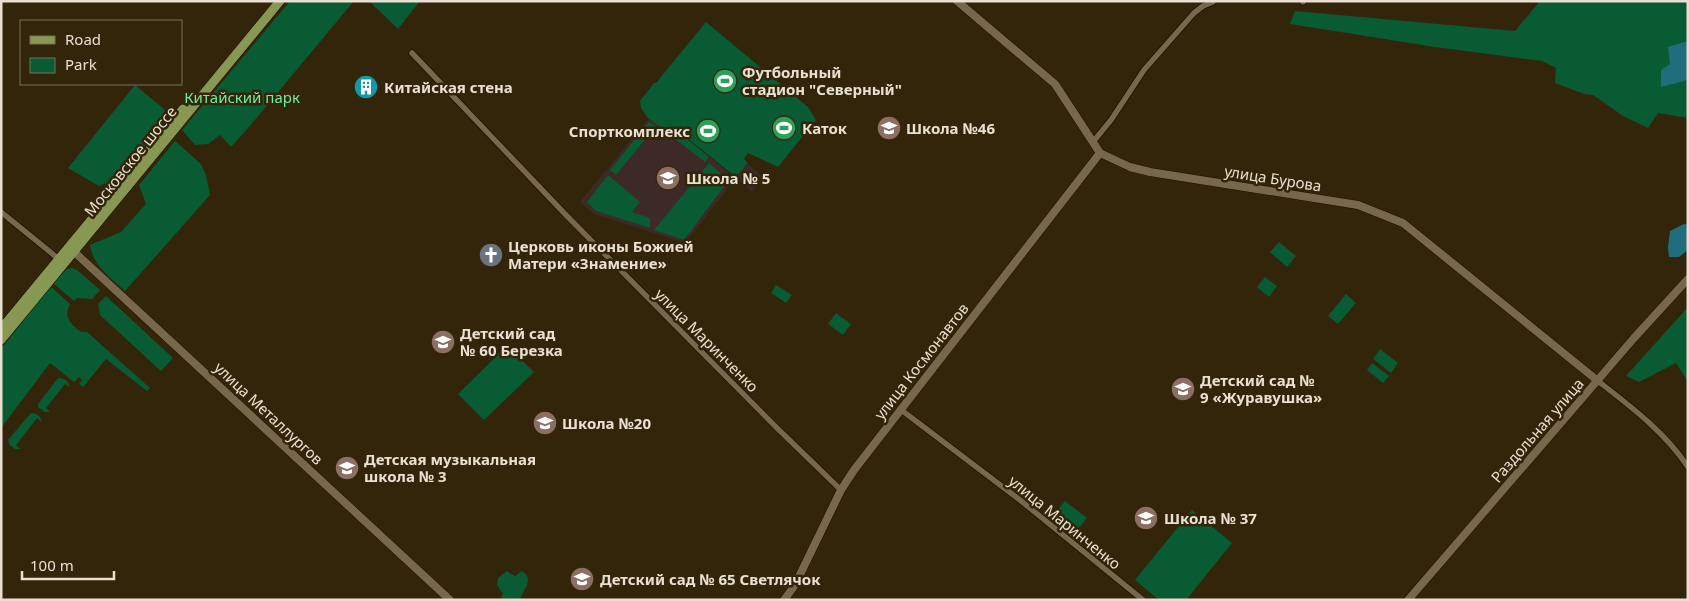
<svg xmlns="http://www.w3.org/2000/svg" width="1689" height="601" viewBox="0 0 1689 601" font-family="'Noto Sans',sans-serif">
<style>
.education{fill:#3d2926}
.green{fill:#085b32}
.water{fill:#206d7d}
.lines{fill:none;stroke-linecap:round;stroke-linejoin:round}
.street-casing{stroke:#1a0d00;stroke-width:7}
.secondary-casing{stroke:#1a0d00;stroke-width:9}
.primary-casing{stroke:#1a0d00;stroke-width:10}
.street{stroke:#77674b;stroke-width:5.5}
.secondary{stroke:#77674b;stroke-width:8}
.primary{stroke:#879852;stroke-width:9}
.labels{text-anchor:middle;dominant-baseline:central;stroke-width:5;stroke-linejoin:round;paint-order:stroke}
.poi-label{font-size:15px;font-weight:bold;fill:#e9e0d1;stroke:#33250a;text-anchor:start}
.park-label{font-size:15px;fill:#6eec9f;stroke:#33250a}
.street-label{font-size:15px;fill:#e9e0d1;stroke:#33250a}
</style>
<rect width="100%" height="100%" fill="#33250a"/>
<polygon class="education" points="654,112 735,178 748,164 764,178 752,192 738,180 734,180 685,243 594,214 580,202"/>
<g class="green">
<polygon points="290,1 354,1 249,127 231,147 220,135 208,144 195,145 182,130"/>
<polygon points="369,1 420,1 398,29"/>
<polygon points="1540,1 1688,1 1688,118 1658,113 1648,128 1623,116 1593,95 1584,94 1555,83 1556,68 1542,61 1435,47 1290,24 1295,11 1515,31"/>
<polygon points="706,22 808,107 816,120 778,167 748,153 744,159 748,163 736,177 662,118 709,157 705,162 647,117 641,108 640,101 654,83 656,83"/>
<path d="M 135,85 L 164,109 L 167,118 C 149,142 129,175 99,186 L 68,168 Z"/>
<polygon points="649,122 656,126 616,175 610,170"/>
<path d="M 175,141 L 201,164 L 206,175 L 210,195 L 125,291 C 110,277 93,266 90,245 L 121,232 L 146,204 L 139,185 Z"/>
<polygon points="709,163 729,180 684,240 654,230"/>
<polygon points="608,175 640,202 632,212 650,218 650,228 596,211 587,202"/>
<polygon points="1279,242 1296,256 1287,267 1270,252"/>
<polygon points="72,268 77,270 100,290 92,299 77,298 74,301 53,283 67,269"/>
<polygon points="1265,277 1277,286 1269,297 1257,287"/>
<polygon points="776,285 792,295 786,303 771,293"/>
<path d="M 50,286 L 70,304 C 63,318 71,324 81,332 L 87,332 L 150,388 L 147,391 L 106,359 L 83,387 L 79,384 L 82,380 L 79,377 L 74,382 L 50,363 L 1,428 L 1,349 Z"/>
<polygon points="1346,294 1356,303 1338,324 1328,316"/>
<polygon points="106,296 173,358 161,371 100,315 98,304"/>
<polygon points="1688,307 1688,382 1676,363 1639,382 1626,376"/>
<polygon points="836,313 851,324 843,335 828,324"/>
<polygon points="507,346 534,372 484,420 458,394"/>
<polygon points="1380,349 1398,363 1391,373 1373,359"/>
<polygon points="1372,363 1389,376 1383,383 1367,370"/>
<path d="M 58,378 C 64,378 69,381 70,387 L 65,384 L 46,408 L 50,412 L 45,412 L 38,407 L 38,404 Z"/>
<path d="M 31,413 C 36,413 41,416 42,422 L 37,418 L 16,445 L 20,449 L 15,449 L 9,444 L 8,440 Z"/>
<polygon points="1065,501 1087,518 1077,530 1055,513"/>
<polygon points="1192,510 1232,543 1186,600 1159,600 1135,580"/>
<path d="M 507,571 L 515,576 L 522,571 C 535,580 523,589 520,600 L 504,600 L 501,597 L 503,594 L 497,585 L 498,578 Z"/>
</g>
<g class="water">
<polygon points="1688,41 1688,80 1661,87 1661,70 1670,64 1668,47"/>
<polygon points="1684,224 1688,225 1688,250 1679,257 1669,257 1668,247 1670,231"/>
</g>
<g class="lines">
<g class="street-casing">
<g id="street">
<polyline points="1303,1 1303,2"/>
<polyline points="412,53 565,214 777,428 841,490"/>
<polyline points="1093,142 1111,120 1144,70 1194,13 1203,6 1213,2"/>
<polyline points="1,212 60,260"/>
<path d="M 1598,381 C 1630,406 1665,432 1688,467"/>
<polyline points="900,409 1020,500 1143,600"/>
</g>
</g>
<g class="secondary-casing">
<g id="secondary">
<polyline points="957,1 1055,84 1100,153 1130,167 1150,172 1358,205 1403,223 1598,381"/>
<polyline points="70,248 450,600"/>
<polyline points="784,600 795,585 841,490 854,470 1100,153"/>
<polyline points="1408,600 1634,338 1688,279"/>
</g>
</g>
<g class="primary-casing">
<g id="primary">
<polyline points="1,329 183,109"/>
<polyline points="1,340 280,1"/>
</g>
</g>
<use href="#street" class="street"/>
<use href="#secondary" class="secondary"/>
<use href="#primary" class="primary"/>
</g>
<defs>
<g id="stadium-disc" transform="scale(1.25)"><circle r="9.5" fill="#2e9e5b" stroke="#33250a"/><path d="M0-5a6.5 5 0 1 0 0 10a6.5 5 0 1 0 0-10ZM-3.5-1.8h7v3.6h-7Z" fill="#fff"/></g>
<g id="building-disc" transform="scale(1.25)"><circle r="9.5" fill="#0f9aa8" stroke="#33250a"/><path d="M-4-6H4V6H1V3H-1V6H-4ZM-2.5-4.3h1.7v1.8h-1.7ZM.8-4.3h1.7v1.8H.8ZM-2.5-1h1.7V.8h-1.7ZM.8-1h1.7V.8H.8Z" fill="#fff"/></g>
<g id="school-disc" transform="scale(1.25)"><circle r="9.5" fill="#8d6e63" stroke="#33250a"/><path d="M0-5L7-2L0 1L-7-2ZM-4 1L0 2.5L4 1V4Q0 6-4 4Z" fill="#fff"/></g>
<g id="church-disc" transform="scale(1.25)"><circle r="9.5" fill="#6b7280" stroke="#33250a"/><path d="M-1.2-6h2.4v3.5h3.3v2.4h-3.3V6h-2.4V-.1h-3.3v-2.4h3.3Z" fill="#fff"/></g>
</defs>
<g fill-rule="evenodd">
<use href="#stadium-disc" x="725" y="81"/>
<use href="#building-disc" x="366" y="87"/>
<use href="#stadium-disc" x="784" y="128"/>
<use href="#school-disc" x="889" y="128"/>
<use href="#stadium-disc" x="708" y="131"/>
<use href="#school-disc" x="668" y="178"/>
<use href="#church-disc" x="491" y="255"/>
<use href="#school-disc" x="443" y="342"/>
<use href="#school-disc" x="1183" y="389"/>
<use href="#school-disc" x="545" y="423"/>
<use href="#school-disc" x="347" y="468"/>
<use href="#school-disc" x="1146" y="518"/>
<use href="#school-disc" x="582" y="579"/>
</g>
<g class="labels">
<g class="poi-label">
<text x="742" y="72">Футбольный<tspan x="742" dy="17">стадион "Северный"</tspan></text>
<text x="384" y="87">Китайская стена</text>
<text x="802" y="128">Каток</text>
<text x="906" y="128">Школа №46</text>
<text x="690" y="131" text-anchor="end">Спорткомплекс</text>
<text x="686" y="178">Школа № 5</text>
<text x="508" y="246">Церковь иконы Божией<tspan x="508" dy="17">Матери «Знамение»</tspan></text>
<text x="460" y="333">Детский сад<tspan x="460" dy="17">№ 60 Березка</tspan></text>
<text x="1200" y="380">Детский сад №<tspan x="1200" dy="17">9 «Журавушка»</tspan></text>
<text x="562" y="423">Школа №20</text>
<text x="364" y="459">Детская музыкальная<tspan x="364" dy="17">школа № 3</tspan></text>
<text x="1164" y="518">Школа № 37</text>
<text x="600" y="579">Детский сад № 65 Светлячок</text>
</g>
<g class="park-label">
<text x="242" y="97">Китайский парк</text>
</g>
<g class="street-label">
<text transform="translate(130 161) rotate(-51)">Московское шоссе</text>
<text transform="translate(1273 178) rotate(9)">улица Бурова</text>
<text transform="translate(707 340) rotate(45)">улица Маринченко</text>
<text transform="translate(921 361) rotate(-52)">улица Космонавтов</text>
<text transform="translate(269 413) rotate(43)">улица Металлургов</text>
<text transform="translate(1537 430) rotate(-49)">Раздольная улица</text>
<text transform="translate(1065 522) rotate(39)">улица Маринченко</text>
</g>
</g>
<rect width="1689" height="601" fill="none" stroke="#e9e0d1" stroke-width="5"/>
<rect x="20" y="20" width="162" height="65" fill="#33250a" stroke="#7c705a"/>
<rect x="30" y="36" width="25" height="8" fill="#879852" stroke="#7c705a"/>
<text x="65" y="45" font-size="15" fill="#e9e0d1">Road</text>
<rect x="30" y="58" width="25" height="15" fill="#085b32" stroke="#7c705a"/>
<text x="65" y="70" font-size="15" fill="#e9e0d1">Park</text>
<path d="M22 571v8h92v-8" fill="none" stroke="#e9e0d1" stroke-width="2.5"/>
<text x="30" y="571" font-size="15" fill="#e9e0d1" stroke="#33250a" stroke-width="4" paint-order="stroke">100 m</text>
</svg>
